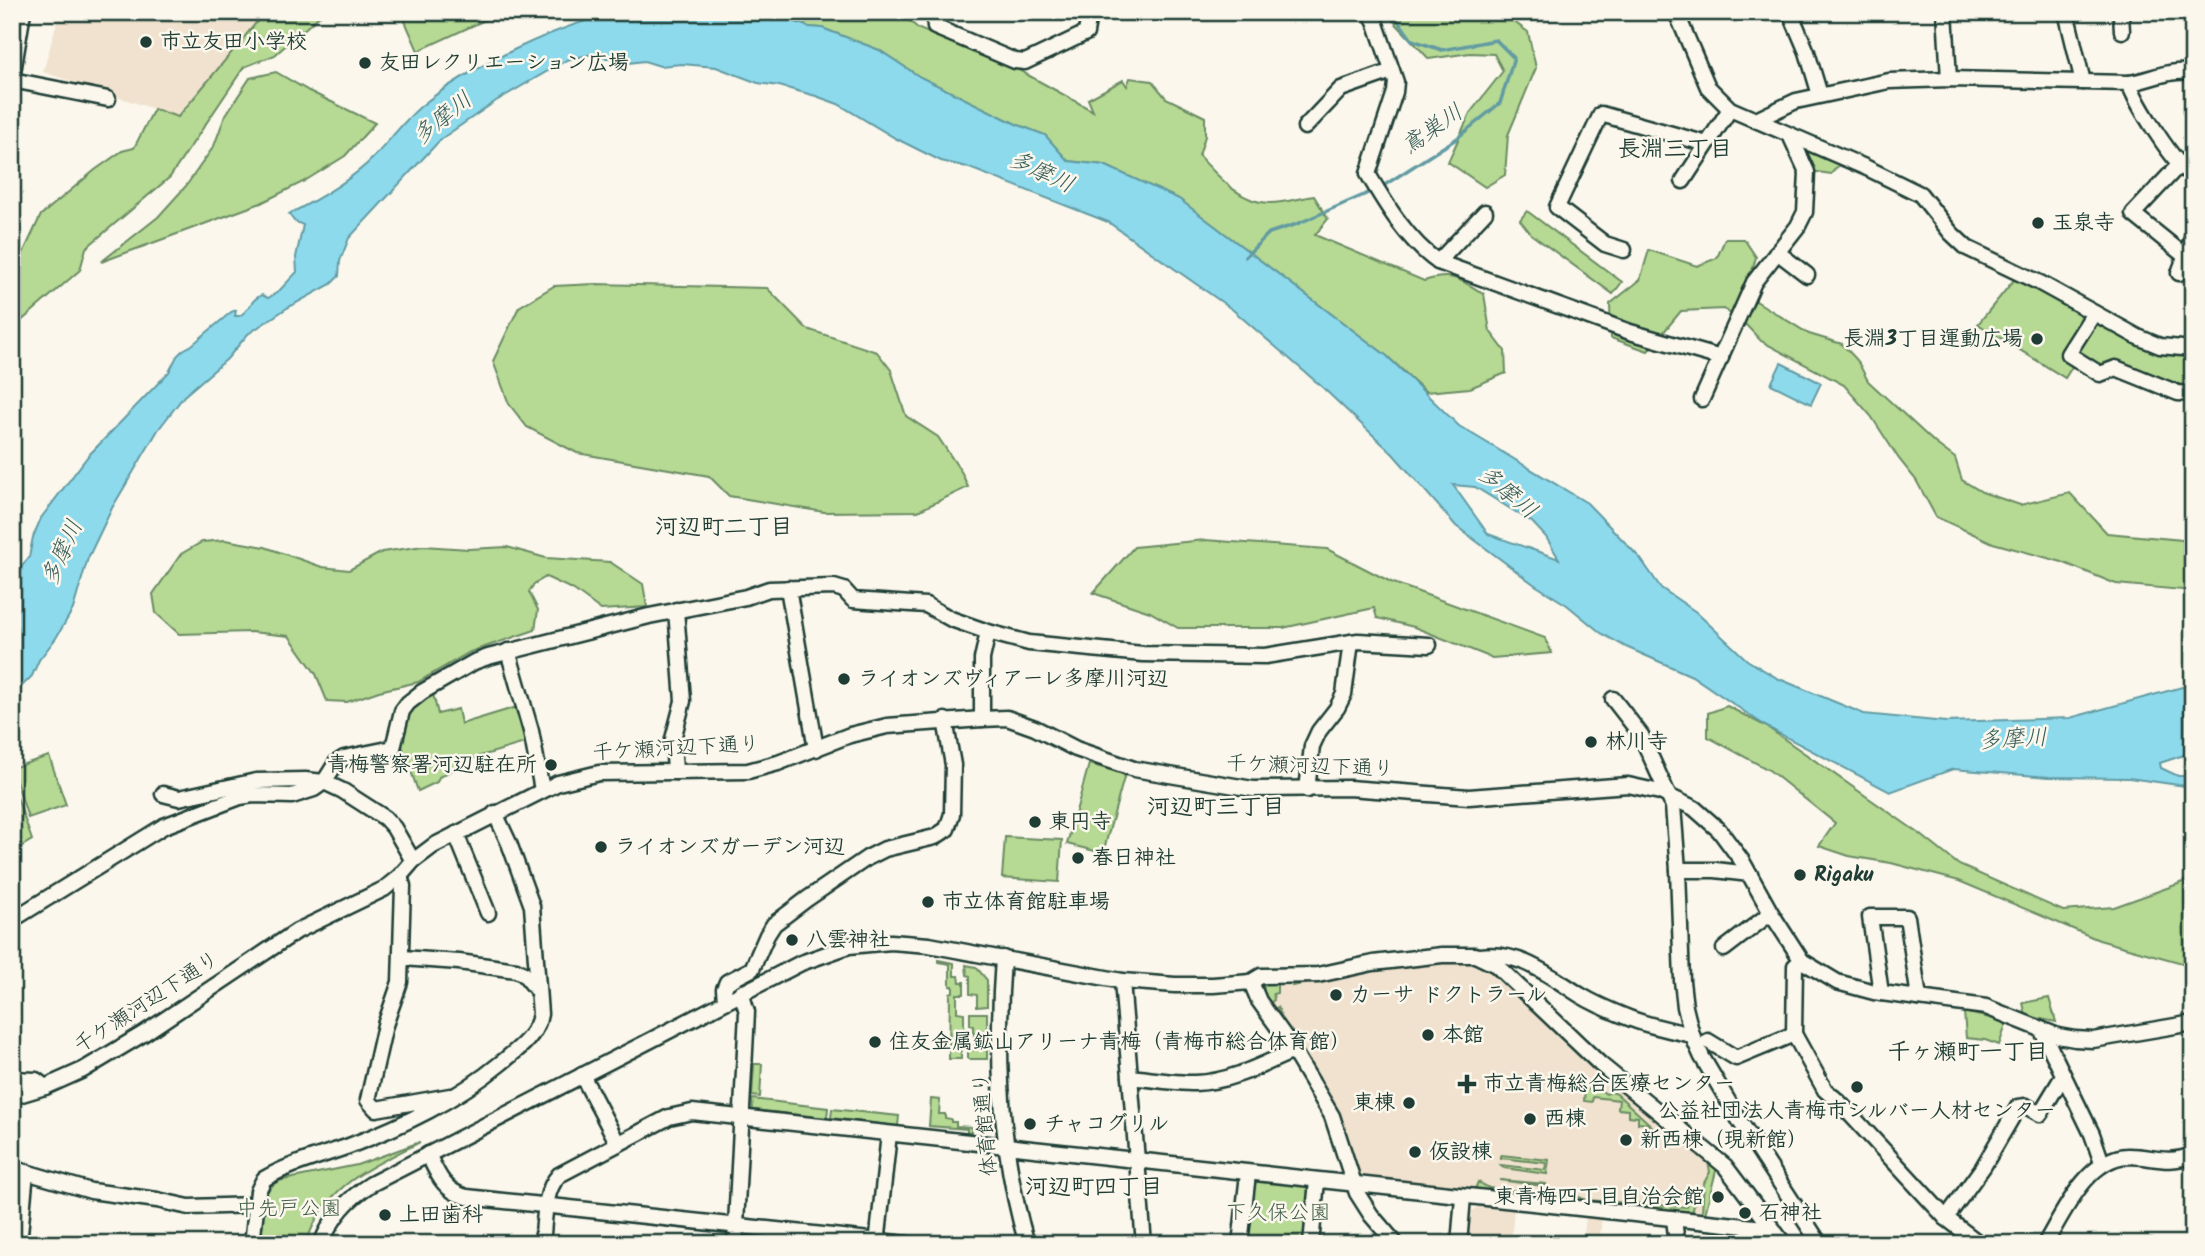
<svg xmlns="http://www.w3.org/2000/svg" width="2205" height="1256" viewBox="0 0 2205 1256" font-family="Kalam,'Klee One',sans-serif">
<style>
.built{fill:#f0e2ce}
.green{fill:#b6d993;stroke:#6a8b64;stroke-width:2}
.water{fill:#8edaed;stroke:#629ba3;stroke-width:2;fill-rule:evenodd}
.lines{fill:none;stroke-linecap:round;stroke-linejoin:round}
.stream{stroke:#629ba3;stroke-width:3.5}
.minor-casing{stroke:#1f3d34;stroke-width:19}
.minor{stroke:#fbf7ec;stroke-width:14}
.poi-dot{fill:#1f3d34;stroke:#fbf7ec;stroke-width:2.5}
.labels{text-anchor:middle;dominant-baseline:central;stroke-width:5;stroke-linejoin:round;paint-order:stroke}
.poi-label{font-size:21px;font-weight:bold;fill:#1f3d34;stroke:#fbf7ec;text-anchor:start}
.street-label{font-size:21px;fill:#1f3d34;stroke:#fbf7ec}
.park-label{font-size:21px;fill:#3d5c47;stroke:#fbf7ec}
.water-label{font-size:23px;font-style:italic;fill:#355c59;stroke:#fbf7ec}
.neighbourhood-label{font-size:23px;font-weight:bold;fill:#1f3d34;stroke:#fbf7ec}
</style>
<rect width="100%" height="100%" fill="#fbf7ec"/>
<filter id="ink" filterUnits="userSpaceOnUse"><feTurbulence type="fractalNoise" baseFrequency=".0143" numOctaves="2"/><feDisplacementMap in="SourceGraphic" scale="14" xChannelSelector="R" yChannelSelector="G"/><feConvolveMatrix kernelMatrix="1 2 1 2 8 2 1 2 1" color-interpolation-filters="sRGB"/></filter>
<g filter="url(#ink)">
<g class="built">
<polygon points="60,12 265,12 178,117 43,72"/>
<polygon points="1476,960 1489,965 1717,1167 1705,1216 1358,1177 1264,998 1274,981 1414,962"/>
<polygon points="1480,1205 1514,1209 1511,1244 1468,1244 1471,1212"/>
<polygon points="1586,1217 1602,1218 1599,1243 1583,1242"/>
</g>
<g class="green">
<polygon points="265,12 324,12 275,55 244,67 170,177 86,248 80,270 12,329 12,268 19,262 41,215 95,170 122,151 134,148 154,109 178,117"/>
<polygon points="401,12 497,12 498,14 418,51"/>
<path d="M 769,12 L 899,12 L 919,29 L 1017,69 L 1093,111 L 1088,99 L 1123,80 L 1127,86 L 1130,78 L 1152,81 L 1166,98 L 1205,117 L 1205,136 L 1199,156 C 1218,176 1240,203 1270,203 C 1284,203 1300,198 1314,196 L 1328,219 L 1315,235 L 1424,281 C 1452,272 1460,279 1484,294 L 1490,331 L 1505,351 L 1506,373 L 1470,388 L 1426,392 L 1387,356 L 1179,199 L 1104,165 L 1068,161 L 1045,135 L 1016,124 L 920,77 L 879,50 L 822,28 L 809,27 Z"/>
<polygon points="1385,12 1493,12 1506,16 1528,32 1536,68 1508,135 1505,175 1485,187 1448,162 1470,113 1503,71 1494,54 1470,53 1429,59"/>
<polygon points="276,72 309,91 375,123 345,156 303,182 261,203 101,262 158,217 186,186 214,146 225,116 250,78"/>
<polygon points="1801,143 1841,163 1831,174 1811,171"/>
<polygon points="1527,211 1622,282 1613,294 1532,235 1520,220"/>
<polygon points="1725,239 1744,239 1756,257 1751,275 1756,301 1809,334 1842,344 1857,360 1868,381 1935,443 1955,458 1962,480 1982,492 2020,505 2070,493 2107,533 2193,541 2193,591 2116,584 2062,562 1993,543 1936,517 1916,480 1899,459 1871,416 1844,385 1761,341 1746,325 1724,309 1681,311 1648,351 1611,338 1610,304 1640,280 1649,250 1697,266 1717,258"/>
<polygon points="2017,276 2083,309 2085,317 2075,362 2065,378 1978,324"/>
<polygon points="595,284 767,288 807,329 877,352 891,370 906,416 938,437 962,473 968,487 918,511 824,512 729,496 709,476 577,453 527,427 509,404 493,361 519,307 554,286"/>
<polygon points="2094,320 2159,350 2193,355 2193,390 2186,389 2117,363 2097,364 2075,350"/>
<polygon points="225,540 265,547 322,567 349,570 382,552 423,546 469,549 507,547 546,558 610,562 643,584 647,607 601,610 574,590 546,577 534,584 529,592 538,610 535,630 470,652 418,682 379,691 347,702 327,701 316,674 289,636 251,632 179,634 156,613 153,594 181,554 202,542"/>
<polygon points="1205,540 1327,549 1391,582 1545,638 1552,653 1492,658 1414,627 1377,618 1374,608 1283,628 1178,628 1150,612 1093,593 1134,547"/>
<polygon points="432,690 438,714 458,709 461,724 520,706 528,742 474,758 439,777 437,782 418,791 400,740 405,714"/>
<polygon points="1727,706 1767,727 1920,834 1959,865 2063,911 2114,907 2178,884 2193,877 2193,966 2099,940 1959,881 1891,863 1849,856 1819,846 1835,823 1769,770 1708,737 1708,713"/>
<polygon points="49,756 66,805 28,818 12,768"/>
<polygon points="1089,764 1125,774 1103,853 1067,844"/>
<polygon points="12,783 32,840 12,852"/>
<polygon points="1005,837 1062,840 1059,882 1002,878"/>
<polygon points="938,960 954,963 954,976 959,976 960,982 964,982 964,994 957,994 957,1012 964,1013 964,1031 968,1032 968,1044 961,1045 961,1059 949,1059 950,993 953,992 953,986 950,986 950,964 938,962"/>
<polygon points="966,965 976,967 987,980 987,1006 977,1007 977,995 970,994 970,976 967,975"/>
<polygon points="1352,973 1353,975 1292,986 1292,983 1277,983 1277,993 1273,994 1274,1000 1270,1003 1274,1009 1278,1007 1281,1015 1277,1016 1263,997 1264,982"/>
<polygon points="2049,998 2056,1022 2026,1016 2023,1003"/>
<polygon points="1964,1012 2007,1022 1999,1045 1985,1040 1966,1038"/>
<polygon points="970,1013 987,1013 987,1059 968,1059 968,1050 974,1050 974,1026 970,1025"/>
<polygon points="1553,1027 1717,1167 1705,1214 1702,1211 1704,1183 1710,1172 1708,1162 1594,1069 1552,1029"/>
<polygon points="754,1064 762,1064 760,1097 752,1096"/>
<polygon points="1594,1085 1606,1094 1612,1092 1617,1094 1657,1131 1648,1130 1648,1124 1638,1123 1638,1117 1628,1116 1628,1110 1618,1109 1619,1100 1593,1097 1592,1102 1584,1101 1585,1089 1593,1090"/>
<polygon points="752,1099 828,1108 827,1118 753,1110"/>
<polygon points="931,1099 940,1100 939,1114 945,1114 945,1118 951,1119 951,1122 956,1122 956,1126 971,1127 971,1134 967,1133 967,1129 929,1126"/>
<polygon points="832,1109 899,1116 898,1126 831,1118"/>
<path d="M 420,1142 C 370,1168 324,1185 306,1244 L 258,1244 C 260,1221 257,1195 278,1181 L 357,1165 Z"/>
<polygon points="1501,1155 1549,1160 1547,1174 1504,1168 1501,1165 1545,1170 1546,1163 1501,1158"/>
<polygon points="1255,1180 1309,1186 1312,1191 1307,1244 1244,1244 1250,1184"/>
<polygon points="1499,1180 1546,1184 1546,1193 1574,1195 1586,1200 1687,1207 1689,1196 1687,1192 1690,1190 1695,1199 1693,1210 1689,1212 1475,1189 1478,1182 1489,1188 1542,1193 1543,1186"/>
</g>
<g class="water">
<path d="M 621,12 L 769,12 L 809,27 L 822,28 L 879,50 L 920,77 L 1016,124 L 1045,135 L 1068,161 L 1104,165 L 1179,199 L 1387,356 L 1459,426 L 1587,503 L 1640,558 L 1661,588 L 1696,612 L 1747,660 L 1777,678 L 1864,714 L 1946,722 L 2070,718 L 2193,684 L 2193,752 L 2160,763 L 2161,768 L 2178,776 L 2193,776 L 2193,787 L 2129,778 L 2049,777 L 1953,769 L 1890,792 L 1767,727 L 1692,676 L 1626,647 L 1601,633 L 1567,605 L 1535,585 L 1456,526 L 1393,454 L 1321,386 L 1233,310 L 1108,222 L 967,167 L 941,161 L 895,138 L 838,104 L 816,96 L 779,86 L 758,83 L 716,67 L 682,64 L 660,66 L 644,61 L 629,63 L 616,58 L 604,58 L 592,54 L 567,60 L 496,101 L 441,139 L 349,238 L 340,261 L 339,276 L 331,284 L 287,308 L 248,334 L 227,359 L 184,396 L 158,430 L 112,508 L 88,558 L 73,609 L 56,638 L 39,660 L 32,676 L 12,696 L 12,579 L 29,557 L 33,537 L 41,518 L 88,456 L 169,372 L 177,356 L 183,350 L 192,345 L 231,312 L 236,310 L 235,316 L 239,316 C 250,311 250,299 262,295 L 268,298 L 278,292 L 297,272 L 296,257 L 303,225 L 294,221 L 289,214 C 319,199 350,181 373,158 C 389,141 403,122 420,107 C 467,68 561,23 621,12 ZM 1453,485 L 1475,487 L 1532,522 L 1546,537 L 1559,559 L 1488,534 Z"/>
<polygon points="1781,363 1821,383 1811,404 1771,384"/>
</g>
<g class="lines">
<g class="stream">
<polyline points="1380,188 1456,139 1500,103 1514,58 1496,40 1442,50 1412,40 1392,12"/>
<polyline points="1245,257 1269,233 1297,224 1373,191"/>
</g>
<g class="minor-casing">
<g id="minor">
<polyline points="934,12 935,27 1015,61 1025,62 1086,33 1088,20 1084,12"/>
<path d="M 1370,12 L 1375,21 L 1396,82 L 1395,92 L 1368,174 C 1386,205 1408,241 1438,262 L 1630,332 L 1721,358"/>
<polyline points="1676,12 1708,87 1730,109 1867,168 1920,194 1951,233 1967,248 2040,283 2138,337 2160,346 2193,349"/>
<polyline points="1790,12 1807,52 1820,95"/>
<polyline points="1945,12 1949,79"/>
<polyline points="2066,12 2083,82"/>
<polyline points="2119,12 2121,15 2122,31"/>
<polyline points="12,78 23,12"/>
<polyline points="12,80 108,99"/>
<path d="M 2129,83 C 2136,103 2174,165 2193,176"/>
<path d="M 1756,120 L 1796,101 L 1889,81 L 1949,79 L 2129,83 C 2151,80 2170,68 2193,73"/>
<polyline points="1305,127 1341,89 1392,71"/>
<polyline points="2179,165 2133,214 2185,256"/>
<polyline points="1683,181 1730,109"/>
<polyline points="1624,250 1605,244 1557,207 1601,114 1707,144"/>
<polyline points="1777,252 1807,275"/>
<polyline points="1438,262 1485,212"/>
<polyline points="2179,273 2193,236"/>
<polyline points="2094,313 2068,354 2100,374 2116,368 2178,393 2193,394"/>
<polyline points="1702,399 1754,282 1798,226 1805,212 1807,172 1790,135"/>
<polyline points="788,588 816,749"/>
<polyline points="508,651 531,731 542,790"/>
<polyline points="1613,699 1641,735 1673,806 1678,870 1682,981 1685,1007 1692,1035 1702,1057 1741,1123 1820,1244"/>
<polyline points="982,719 982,659 988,632"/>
<polyline points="675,772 673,739 683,701 676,610"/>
<polyline points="1307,790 1312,746 1319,731 1337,708 1344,694 1351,642"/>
<polyline points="163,794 179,798 256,781 305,780 324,782 343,791 385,818 394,828 413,861"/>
<polyline points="456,834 488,913"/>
<polyline points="1678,870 1715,870 1750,874"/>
<polyline points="400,876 403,886 400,982 385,1025 368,1100 376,1109 450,1096"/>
<polyline points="12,920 164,826 240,797 253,795 292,796 314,789 324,782 336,763 344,758 393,748 402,711 408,703 422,692 474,662 488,657 649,616 746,597 769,589 834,587 844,590 853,600 926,605 951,619 988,632 1029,643 1143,654 1265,656 1358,641 1429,645"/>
<polyline points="1724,949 1771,913"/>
<path d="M 1481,956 C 1518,950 1550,976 1580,995 C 1593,1003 1609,1010 1624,1016 C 1645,1025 1669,1030 1692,1035"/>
<polyline points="402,958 459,962 516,970 524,974 537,990"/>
<path d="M 1003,958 C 996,1053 999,1151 1027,1244"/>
<polyline points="1802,961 1795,966 1794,1034 1825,1090 1839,1102 1946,1218 1980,1244"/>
<polyline points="1122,981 1144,1244"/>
<polyline points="1251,982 1259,1001 1285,1037 1332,1116 1357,1193 1371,1215 1396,1244"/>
<polyline points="1881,993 1870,917 1907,917 1919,998"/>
<polyline points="725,1001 724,989 727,982 752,969 767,935 774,924 807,899 867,858 885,849 935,837 947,829 952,814 953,765 945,720"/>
<polyline points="2041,1029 2092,1134 2102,1163"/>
<polyline points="1708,1041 1736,1058 1794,1034"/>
<polyline points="582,1075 618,1144"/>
<path d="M 1130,1077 C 1151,1079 1174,1083 1195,1083 C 1230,1082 1262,1065 1293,1051"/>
<polyline points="12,1079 36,1080 45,1087"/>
<polyline points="12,1097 45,1087 83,1070 143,1034 297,931 384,889 400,876 413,861 433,846 558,783 599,773 748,771 778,763 850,735 887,726 982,719 1007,718 1035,728 1076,749 1134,769 1253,789 1349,788 1469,797 1628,785 1660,792 1694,808 1719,830 1742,861 1771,913 1802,961 1837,982 1874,992 1986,1007 2058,1036 2075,1039 2093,1040 2193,1023"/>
<path d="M 428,1154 C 437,1173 444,1192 467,1197 L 907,1244"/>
<polyline points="12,1168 91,1191 157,1200 189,1207 256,1205"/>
<polyline points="1946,1218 1983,1167 2018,1107 2026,1106 2040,1114 2063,1076"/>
<polyline points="1674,1219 1677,1244"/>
<polyline points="19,1244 26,1172"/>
<path d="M 252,1244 L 258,1191 L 264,1179 C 289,1164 321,1156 349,1146 C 404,1125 455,1101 501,1063 C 517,1050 537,1036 540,1014 L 532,906 L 509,843 L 495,813"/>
<path d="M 321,1244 C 332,1217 347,1199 371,1184 L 801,963 L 849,946 L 891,942 L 929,945 L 1122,981 L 1175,985 L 1213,985 L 1251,982 L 1261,976 L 1318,975 L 1373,963 L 1442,955 L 1475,955 L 1496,965 L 1600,1064 L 1725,1166 L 1784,1244"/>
<path d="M 542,1244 C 545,1221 543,1192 559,1175 L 669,1117 L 692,1112 L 1773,1229"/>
<polyline points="735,1244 747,1012 741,992"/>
<polyline points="877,1244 889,1134"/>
<polyline points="1240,1244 1248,1174"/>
<polyline points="1311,1244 1317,1181"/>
<polyline points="1459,1244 1463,1197"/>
<path d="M 2045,1244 C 2063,1213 2088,1157 2128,1156 C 2154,1156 2165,1165 2193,1155"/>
</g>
</g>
<use href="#minor" class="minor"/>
</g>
</g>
<g class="poi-dot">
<circle cx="146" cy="42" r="7"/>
<circle cx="365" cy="63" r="7"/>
<circle cx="2038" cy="223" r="7"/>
<circle cx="2037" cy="339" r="7"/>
<circle cx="844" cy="679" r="7"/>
<circle cx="1591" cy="742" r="7"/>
<circle cx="551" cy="765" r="7"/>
<circle cx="1035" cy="822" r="7"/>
<circle cx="601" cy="847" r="7"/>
<circle cx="1078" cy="858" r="7"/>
<circle cx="1800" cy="875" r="7"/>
<circle cx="928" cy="902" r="7"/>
<circle cx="792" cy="940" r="7"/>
<circle cx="1336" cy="995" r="7"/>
<circle cx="1428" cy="1035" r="7"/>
<circle cx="875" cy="1042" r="7"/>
<path d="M1463.5 1073.5h7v7h7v7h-7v7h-7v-7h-7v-7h7z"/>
<circle cx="1857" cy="1087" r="7"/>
<circle cx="1409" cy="1103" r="7"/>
<circle cx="1530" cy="1119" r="7"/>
<circle cx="1030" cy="1124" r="7"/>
<circle cx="1626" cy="1140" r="7"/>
<circle cx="1415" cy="1152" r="7"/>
<circle cx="1718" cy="1197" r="7"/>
<circle cx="1745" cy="1213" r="7"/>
<circle cx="385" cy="1215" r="7"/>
</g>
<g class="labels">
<g class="poi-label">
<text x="160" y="42">市立友田小学校</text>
<text x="379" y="63">友田レクリエーション広場</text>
<text x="2052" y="223">玉泉寺</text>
<text x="2023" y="339" text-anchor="end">長淵3丁目運動広場</text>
<text x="858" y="679">ライオンズヴィアーレ多摩川河辺</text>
<text x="1605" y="742">林川寺</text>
<text x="537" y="765" text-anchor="end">青梅警察署河辺駐在所</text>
<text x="1049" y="822">東円寺</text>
<text x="615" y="847">ライオンズガーデン河辺</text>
<text x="1092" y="858">春日神社</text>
<text x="1814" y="875">Rigaku</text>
<text x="942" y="902">市立体育館駐車場</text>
<text x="806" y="940">八雲神社</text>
<text x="1350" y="995">カーサ ドクトラール</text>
<text x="1442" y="1035">本館</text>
<text x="889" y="1042">住友金属鉱山アリーナ青梅（青梅市総合体育館）</text>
<text x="1483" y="1084">市立青梅総合医療センター</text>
<text x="1395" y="1103" text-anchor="end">東棟</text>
<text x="1857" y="1111" text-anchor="middle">公益社団法人青梅市シルバー人材センター</text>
<text x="1544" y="1119">西棟</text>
<text x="1044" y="1124">チャコグリル</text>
<text x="1640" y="1140">新西棟（現新館）</text>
<text x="1429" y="1152">仮設棟</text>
<text x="1704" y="1197" text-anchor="end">東青梅四丁目自治会館</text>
<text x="1759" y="1213">石神社</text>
<text x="399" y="1215">上田歯科</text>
</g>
<g class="street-label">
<text transform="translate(676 749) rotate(-3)">千ケ瀬河辺下通り</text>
<text transform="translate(1310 767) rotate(2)">千ケ瀬河辺下通り</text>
<text transform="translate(147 1003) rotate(-33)">千ケ瀬河辺下通り</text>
<text transform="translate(986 1124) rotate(-95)">体育館通り</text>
</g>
<g class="park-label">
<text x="289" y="1209">中先戸公園</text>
<text x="1278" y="1213">下久保公園</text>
</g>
<g class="water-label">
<text transform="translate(443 119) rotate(-39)">多摩川</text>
<text transform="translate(1433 130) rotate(-35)">鳶巣川</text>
<text transform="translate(1041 173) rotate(25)">多摩川</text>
<text transform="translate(1507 493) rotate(40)">多摩川</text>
<text transform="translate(63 553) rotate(-66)">多摩川</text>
<text transform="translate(2013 740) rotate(-3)">多摩川</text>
</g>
<g class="neighbourhood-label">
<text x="1675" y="150">長淵三丁目</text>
<text x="724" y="528">河辺町二丁目</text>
<text x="1216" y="808">河辺町三丁目</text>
<text x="1968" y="1053">千ヶ瀬町一丁目</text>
<text x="1094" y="1188">河辺町四丁目</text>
</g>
</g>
<rect width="2205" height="1256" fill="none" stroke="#fbf7ec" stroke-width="42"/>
<rect x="21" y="21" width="2163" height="1214" fill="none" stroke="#1f3d34" stroke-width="2.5" filter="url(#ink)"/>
</svg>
